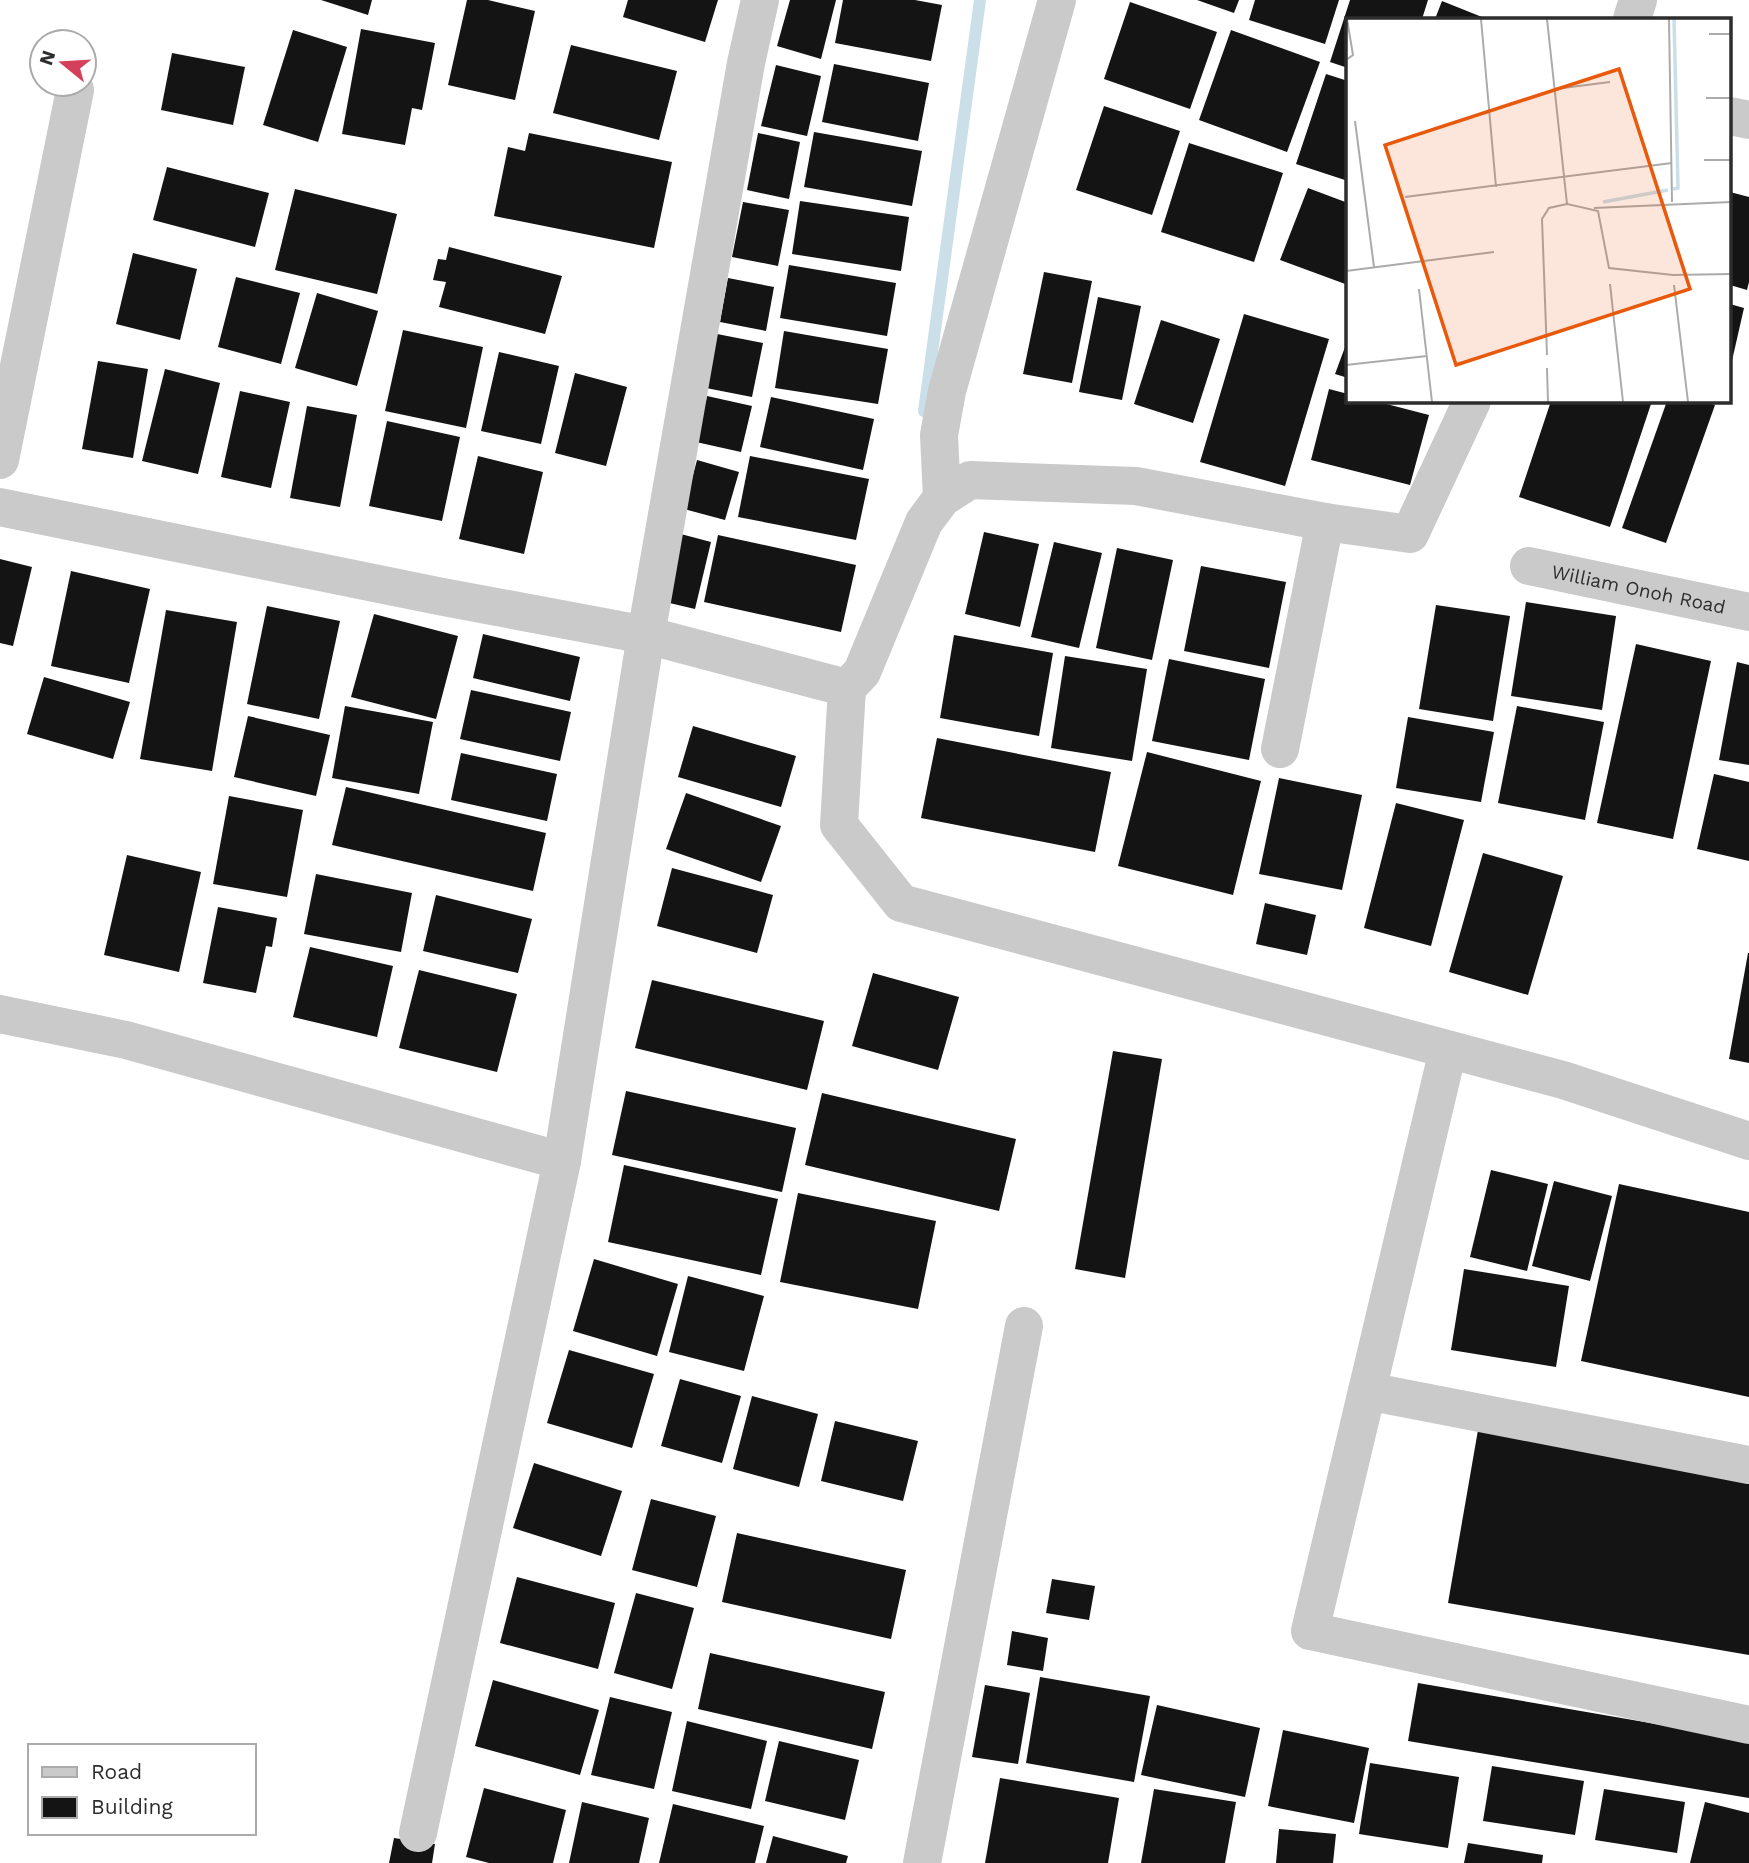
<svg xmlns="http://www.w3.org/2000/svg" width="1749" height="1863" viewBox="0 0 1749 1863" font-family="'Work Sans',sans-serif">
<style>
.lines{fill:none;stroke-linecap:round;stroke-linejoin:round}
.stream{stroke:#cadfe8;stroke-width:12}
.building{fill:#141414}
.minor{stroke:#cacaca;stroke-width:38}
.labels{text-anchor:middle;dominant-baseline:central;stroke-width:7;stroke-linejoin:round;paint-order:stroke}
.street-label{font-size:19px;fill:#2d2d2d;stroke:#fff}
.inset-river{fill:none;stroke:#cadfe8;stroke-width:3.5}
.inset-road{fill:none;stroke:#ababab;stroke-width:2}
.view{fill:#e8590c;fill-opacity:0.15;stroke:#e8590c;stroke-width:3.5}
.inset-edge{fill:none;stroke:#2d2d2d;stroke-width:3.5}
</style>
<rect width="100%" height="100%" fill="#fff"/>
<g class="lines">
<polyline class="stream" points="924,411 980,0"/>
</g>
<g class="building">
<polygon points="321,0 372,0 368,15"/>
<polygon points="467,0 488,0 535,11 515,100 448,85"/>
<polygon points="628,0 718,0 705,42 623,17"/>
<polygon points="790,0 836,0 821,59 777,46"/>
<polygon points="843,0 915,0 942,5 931,61 835,43"/>
<polygon points="1197,0 1239,0 1234,13"/>
<polygon points="1255,0 1339,0 1325,44 1249,20"/>
<polygon points="1350,0 1428,0 1422,19 1348,19 1348,68 1330,62"/>
<polygon points="1442,1 1487,19 1435,19"/>
<polygon points="1130,2 1217,32 1190,109 1104,79"/>
<polygon points="361,29 435,43 422,110 412,108 405,145 342,134"/>
<polygon points="293,30 347,47 318,142 263,125"/>
<polygon points="1231,30 1320,62 1287,152 1199,120"/>
<polygon points="571,45 677,71 659,140 553,113"/>
<polygon points="172,53 245,67 233,125 161,110"/>
<polygon points="834,64 929,83 918,141 822,122"/>
<polygon points="776,65 821,76 807,136 761,126"/>
<polygon points="1326,74 1348,81 1348,181 1296,164"/>
<polygon points="1104,106 1180,131 1152,215 1076,190"/>
<polygon points="814,132 922,151 912,206 804,187"/>
<polygon points="529,133 672,162 654,248 494,216 508,147 525,151"/>
<polygon points="758,133 800,142 789,199 747,190"/>
<polygon points="1189,143 1283,173 1254,262 1161,232"/>
<polygon points="167,167 269,193 255,247 153,220"/>
<polygon points="1308,188 1348,203 1348,285 1280,260"/>
<polygon points="295,189 397,214 377,294 275,270"/>
<polygon points="1730,192 1749,197 1749,282 1747,290 1730,285"/>
<polygon points="800,201 909,217 901,271 792,254"/>
<polygon points="743,202 789,210 778,266 732,257"/>
<polygon points="449,247 562,276 545,334 439,307 446,282 433,280 438,259 446,260"/>
<polygon points="133,253 197,269 180,340 116,324"/>
<polygon points="789,265 896,283 887,336 780,318"/>
<polygon points="1044,272 1092,281 1072,383 1023,374"/>
<polygon points="236,277 300,293 281,364 218,347"/>
<polygon points="728,278 774,287 766,331 720,322"/>
<polygon points="317,293 378,311 357,386 295,368"/>
<polygon points="1098,297 1141,306 1122,400 1079,392"/>
<polygon points="1730,304 1744,308 1731,365 1730,365"/>
<polygon points="1244,314 1329,339 1285,486 1200,462"/>
<polygon points="1161,320 1220,339 1193,423 1134,404"/>
<polygon points="403,330 483,347 466,428 385,411"/>
<polygon points="784,331 888,349 878,404 775,388"/>
<polygon points="717,334 763,343 752,397 706,388"/>
<polygon points="1348,339 1348,378 1335,374"/>
<polygon points="499,352 559,366 541,444 481,431"/>
<polygon points="98,361 148,369 133,458 82,449"/>
<polygon points="165,369 220,383 198,474 142,461"/>
<polygon points="575,373 627,387 606,466 555,453"/>
<polygon points="1329,389 1348,394 1348,401 1375,401 1429,415 1410,485 1311,460"/>
<polygon points="240,391 290,402 271,488 221,477"/>
<polygon points="707,396 752,406 741,452 696,442"/>
<polygon points="771,397 874,419 863,470 760,447"/>
<polygon points="1551,401 1652,401 1610,527 1519,497"/>
<polygon points="1667,401 1703,401 1715,405 1666,543 1622,528"/>
<polygon points="307,406 357,415 340,507 290,498"/>
<polygon points="387,421 460,437 442,521 369,506"/>
<polygon points="478,456 543,472 524,554 459,539"/>
<polygon points="750,456 869,479 856,540 738,517"/>
<polygon points="697,460 739,472 725,520 684,509"/>
<polygon points="984,532 1039,544 1020,627 965,614"/>
<polygon points="677,533 711,542 695,609 661,601"/>
<polygon points="718,535 856,565 841,632 704,602"/>
<polygon points="1054,542 1102,553 1079,648 1031,637"/>
<polygon points="1117,548 1173,560 1152,660 1096,648"/>
<polygon points="0,559 32,567 13,646 0,643"/>
<polygon points="1201,566 1286,582 1269,668 1184,651"/>
<polygon points="71,571 150,589 129,683 51,666"/>
<polygon points="1526,602 1616,616 1602,710 1511,696"/>
<polygon points="1436,605 1510,616 1493,721 1419,709"/>
<polygon points="267,606 340,621 319,719 247,704"/>
<polygon points="166,610 237,622 212,771 140,759"/>
<polygon points="374,614 458,636 436,719 351,697"/>
<polygon points="483,634 580,657 570,701 473,678"/>
<polygon points="954,635 1053,653 1039,736 940,718"/>
<polygon points="1636,644 1711,661 1673,839 1597,823"/>
<polygon points="1065,656 1147,669 1132,761 1051,748"/>
<polygon points="1169,659 1265,679 1249,760 1152,741"/>
<polygon points="1737,662 1749,665 1749,765 1719,760"/>
<polygon points="44,677 130,702 113,759 27,734"/>
<polygon points="471,690 571,712 560,761 460,739"/>
<polygon points="345,706 433,722 419,794 332,778"/>
<polygon points="1517,706 1604,722 1585,820 1498,803"/>
<polygon points="248,716 330,735 316,796 234,777"/>
<polygon points="1408,717 1494,732 1481,802 1396,788"/>
<polygon points="693,726 796,756 781,807 678,777"/>
<polygon points="937,738 1111,772 1095,852 921,818"/>
<polygon points="1147,752 1261,781 1233,895 1118,866"/>
<polygon points="461,753 557,774 547,821 451,800"/>
<polygon points="1714,774 1749,782 1749,861 1697,849"/>
<polygon points="1279,778 1362,795 1342,890 1259,874"/>
<polygon points="346,787 546,833 533,891 332,845"/>
<polygon points="686,793 781,826 761,882 666,849"/>
<polygon points="229,796 303,810 287,897 213,884"/>
<polygon points="1396,803 1464,820 1431,946 1364,928"/>
<polygon points="1483,853 1563,876 1528,995 1449,972"/>
<polygon points="127,855 201,872 179,972 104,955"/>
<polygon points="672,868 773,895 757,953 657,926"/>
<polygon points="316,874 412,893 401,952 304,934"/>
<polygon points="436,895 532,919 518,973 423,951"/>
<polygon points="1265,903 1316,915 1307,955 1256,944"/>
<polygon points="218,907 277,918 272,947 266,946 256,993 203,983"/>
<polygon points="310,947 393,966 377,1037 293,1017"/>
<polygon points="1748,953 1749,953 1749,1063 1729,1059"/>
<polygon points="419,970 517,994 497,1072 399,1048"/>
<polygon points="873,973 959,997 938,1070 852,1046"/>
<polygon points="652,980 824,1021 807,1090 635,1048"/>
<polygon points="1113,1051 1162,1059 1125,1278 1075,1269"/>
<polygon points="626,1091 796,1128 782,1192 612,1155"/>
<polygon points="822,1093 1016,1139 999,1211 805,1165"/>
<polygon points="624,1165 778,1199 761,1275 608,1242"/>
<polygon points="1491,1170 1548,1184 1527,1271 1470,1257"/>
<polygon points="1554,1181 1612,1196 1590,1281 1532,1266"/>
<polygon points="1619,1184 1749,1212 1749,1397 1581,1361"/>
<polygon points="798,1193 936,1221 918,1309 780,1282"/>
<polygon points="594,1259 678,1284 657,1356 573,1331"/>
<polygon points="1464,1269 1569,1286 1556,1367 1451,1350"/>
<polygon points="688,1276 764,1296 744,1371 669,1352"/>
<polygon points="569,1350 654,1374 632,1448 547,1423"/>
<polygon points="680,1379 741,1396 722,1463 661,1446"/>
<polygon points="752,1396 818,1414 799,1487 733,1469"/>
<polygon points="835,1421 918,1441 903,1501 821,1481"/>
<polygon points="1478,1430 1749,1476 1749,1655 1448,1603"/>
<polygon points="534,1463 622,1491 601,1556 513,1528"/>
<polygon points="651,1499 716,1516 697,1587 632,1570"/>
<polygon points="737,1533 906,1570 891,1639 722,1602"/>
<polygon points="517,1577 615,1603 598,1669 500,1643"/>
<polygon points="1052,1579 1095,1586 1089,1620 1046,1613"/>
<polygon points="636,1593 694,1608 672,1689 614,1673"/>
<polygon points="1012,1631 1048,1638 1043,1671 1007,1665"/>
<polygon points="710,1653 885,1692 872,1749 698,1709"/>
<polygon points="1040,1677 1150,1696 1134,1782 1026,1763"/>
<polygon points="493,1680 599,1710 580,1775 475,1746"/>
<polygon points="1418,1683 1749,1740 1749,1798 1408,1741"/>
<polygon points="985,1685 1030,1693 1018,1764 972,1757"/>
<polygon points="610,1697 672,1712 654,1789 591,1775"/>
<polygon points="1157,1705 1260,1728 1245,1797 1141,1775"/>
<polygon points="687,1721 767,1741 751,1809 672,1791"/>
<polygon points="1283,1730 1369,1748 1354,1823 1268,1806"/>
<polygon points="779,1741 859,1760 845,1820 765,1801"/>
<polygon points="1370,1763 1459,1777 1448,1848 1359,1834"/>
<polygon points="1492,1766 1584,1781 1575,1835 1483,1821"/>
<polygon points="1000,1778 1119,1798 1108,1863 985,1863"/>
<polygon points="484,1788 566,1810 553,1863 489,1863 466,1857"/>
<polygon points="1154,1789 1236,1802 1225,1863 1141,1863"/>
<polygon points="1604,1789 1685,1802 1677,1853 1595,1840"/>
<polygon points="582,1802 649,1818 639,1863 569,1863"/>
<polygon points="1705,1802 1749,1813 1749,1863 1690,1863"/>
<polygon points="673,1804 764,1826 755,1863 659,1863"/>
<polygon points="1279,1829 1336,1834 1333,1863 1276,1863"/>
<polygon points="773,1836 848,1856 846,1863 766,1863"/>
<polygon points="394,1838 435,1844 432,1863 389,1863"/>
<polygon points="1468,1843 1543,1855 1542,1863 1464,1863"/>
</g>
<g class="lines">
<g class="minor">
<polyline points="1632,19 1638,0"/>
<polyline points="1730,116 1749,120"/>
<polyline points="0,460 75,90"/>
<polyline points="942,498 939,435 947,391 1057,0"/>
<polyline points="0,507 438,596 646,635 847,688 862,672 924,522 942,498 970,480 1136,486 1325,522 1410,534 1472,401"/>
<path id="s1" d="M 1529,566 L 1749,612"/>
<polyline points="847,688 839,825 901,903 1563,1080 1749,1141"/>
<polyline points="1280,749 1325,522"/>
<polyline points="0,1014 126,1040 562,1161"/>
<polyline points="1448,1050 1310,1631 1749,1725"/>
<polyline points="1367,1391 1749,1465"/>
<polyline points="418,1833 562,1161 646,635 746,63 760,0"/>
<polyline points="922,1863 1024,1326"/>
</g>
</g>
<g class="labels">
<g class="street-label">
<text stroke="none"><textPath href="#s1" startOffset="112">William Onoh Road</textPath></text>
</g>
</g>
<g transform="translate(1346 18)">
<rect width="385" height="385" fill="#fff"/>
<path class="inset-river" d="M 327,171 L 332,170 L 328,1M 257,184 L 322,172"/>
<path class="inset-road" d="M 135,1 L 150,169M 201,1 L 221,186 L 252,193 L 263,250 L 327,257 L 385,256M 323,1 L 326,184M 363,16 L 385,16M 0,42 L 7,37 L 1,1M 209,71 L 264,64M 360,80 L 385,80M 9,103 L 28,249M 358,142 L 385,142M 59,179 L 326,145M 248,190 L 385,184M 0,253 L 148,234M 264,266 L 277,384M 328,267 L 342,384M 73,271 L 86,384M 201,337 L 196,201 L 203,190 L 221,186M 0,347 L 81,338M 201,350 L 202,384"/>
<path class="view" d="M 273,51 L 344,271 L 110,347 L 39,127 Z"/>
<rect width="385" height="385" class="inset-edge"/>
</g>
<rect x="28" y="1744" width="228" height="91" fill="#ffffff" stroke="#ababab" stroke-width="2"/>
<rect x="42" y="1767" width="35" height="10" fill="#cacaca" stroke="#ababab" stroke-width="2"/>
<text x="91" y="1779" font-size="21" fill="#2d2d2d">Road</text>
<rect x="42" y="1797" width="35" height="21" fill="#141414" stroke="#ababab" stroke-width="2"/>
<text x="91" y="1814" font-size="21" fill="#2d2d2d">Building</text>
<g transform="translate(63 63) rotate(288)"><circle r="33" fill="#ffffff" stroke="#ababab" stroke-width="2"/>
<path d="M0-5L12 26L0 18L-12 26Z" fill="#d4405a"/>
<text y="-10" font-size="19" font-weight="bold" text-anchor="middle" fill="#2d2d2d">N</text>
</g>
</svg>
